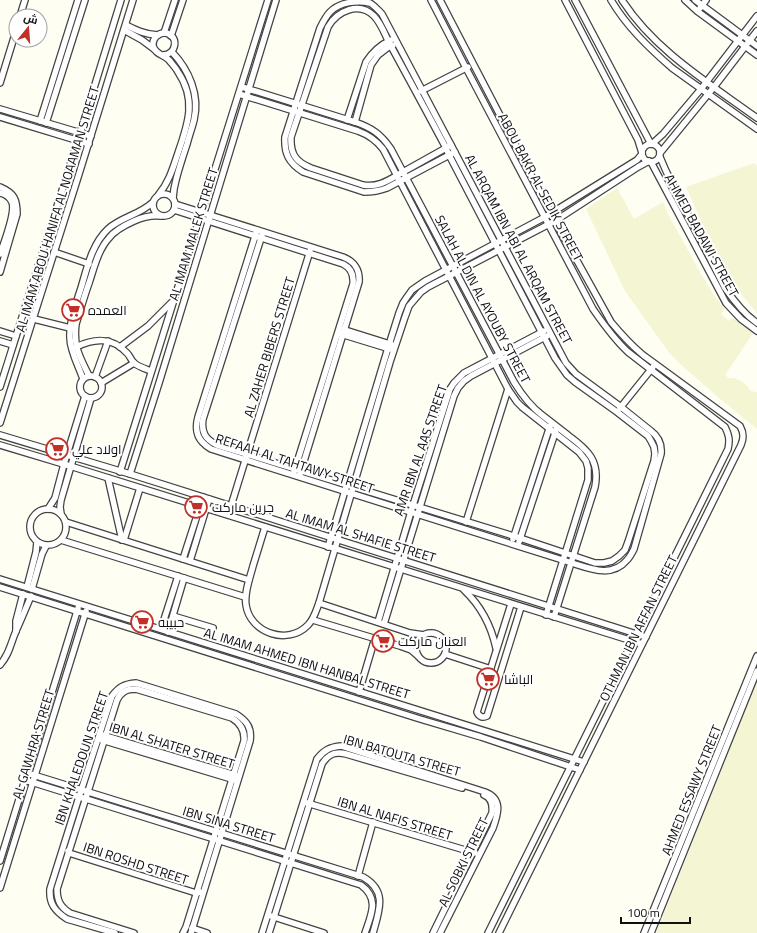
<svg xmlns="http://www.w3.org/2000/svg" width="757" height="933" viewBox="0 0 757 933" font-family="Georgia,Cairo,serif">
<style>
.farmland{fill:#f4f5d2}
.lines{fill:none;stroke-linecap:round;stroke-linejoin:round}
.minor-casing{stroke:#434343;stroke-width:8}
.minor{stroke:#fff;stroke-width:5.5}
.labels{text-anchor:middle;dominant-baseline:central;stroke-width:4;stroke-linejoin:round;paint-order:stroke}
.street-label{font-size:13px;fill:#101010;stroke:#fff}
.poi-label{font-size:13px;fill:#101010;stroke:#fff;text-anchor:start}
</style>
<rect width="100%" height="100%" fill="#fffef3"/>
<g class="farmland">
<polygon points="754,163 757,166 757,313 738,290 704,227 686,187"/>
<polygon points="617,188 634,219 663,202 668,214 701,274 715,297 725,309 721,314 729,321 733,318 753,333 725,375 728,378 734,378 741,381 748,387 750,391 757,392 757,429 718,397 678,362 668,351 625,291 586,209"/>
<polygon points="757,681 757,933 656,933"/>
</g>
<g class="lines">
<g class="minor-casing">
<g id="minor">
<path d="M 431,0 L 466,68 L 593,309 C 604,325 614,339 628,352 L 725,427 C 729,435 730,440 728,449 L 488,933"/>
<path d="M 440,0 L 555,221 L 611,322 C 621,334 631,345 643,355 L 740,426 C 744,433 744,438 741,445 L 499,933"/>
<polyline points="565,0 638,140 642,153"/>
<polyline points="575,0 651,144"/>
<path d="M 611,0 C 627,27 649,48 672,68 L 757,129"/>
<path d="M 622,0 C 655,51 709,83 757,118"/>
<polyline points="685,0 697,11 757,55"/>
<polyline points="695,0 757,46"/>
<polyline points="700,8 706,0"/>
<polyline points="20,16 25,0"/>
<path d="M 126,25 C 136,30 146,35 158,35"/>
<polyline points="124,30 142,40 154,49"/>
<polyline points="164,33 175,0"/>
<polyline points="171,36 183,0"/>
<path d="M 172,52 C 189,70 200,95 194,120 C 192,128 189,136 187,144 C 183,156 179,168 176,180 L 174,189 L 173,198"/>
<polyline points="0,83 16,31"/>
<path d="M 242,87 L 355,122 C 372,128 381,134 391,149 L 514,382 C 522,395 530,406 542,415 C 551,422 560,429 569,436 C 588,450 600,461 595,487 L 554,617"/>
<polyline points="421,91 468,67"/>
<path d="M 239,94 L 358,131 C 369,135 376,140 383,149 L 508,389 L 517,402 L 522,407 L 579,452 L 586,461 L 588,468 L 588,480 L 546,615"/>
<polyline points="0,109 91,136"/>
<polyline points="0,117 89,144"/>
<path d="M 347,120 L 366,62 C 373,51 380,45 391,40"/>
<polyline points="40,121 78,0"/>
<polyline points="355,122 371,65 378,55 387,48 393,45"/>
<polyline points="46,123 85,0"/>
<polyline points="652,144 663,134 701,89 757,16"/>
<circle cx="651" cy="153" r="9"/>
<polyline points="660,153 714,87 757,31"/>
<path d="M 660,157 L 666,171 L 725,288 C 734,301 744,314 757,323"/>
<polyline points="651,162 726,303 741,319 757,331"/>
<path d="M 0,187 C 14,193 17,199 17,214 L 0,272"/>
<path d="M 0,193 C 5,194 10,198 12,202 C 16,212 4,243 0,254"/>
<circle cx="164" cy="205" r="11"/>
<path d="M 159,194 C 169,182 173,168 178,153 C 188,124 197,100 178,72 C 176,68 172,64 169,60 C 164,55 155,54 153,46 C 152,39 158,32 166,33 C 179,36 177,54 163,55"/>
<path d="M 175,204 L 343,257 C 354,261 360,270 359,282 L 300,474"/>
<path d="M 174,210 L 343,264 C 351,268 354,275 353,284 L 294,472"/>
<path d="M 257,230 L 198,417 C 194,432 198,441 211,449 L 572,563 C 591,569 612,578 627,560 C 630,557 632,553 634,549 L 661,454 C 662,444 659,437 651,431 L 621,407 L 576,374 L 566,363 L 382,14 C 378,10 375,6 370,3 C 357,0 340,2 330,12 C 326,16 323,22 320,28 L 285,137 C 284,154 289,163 303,172 L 364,192 C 372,192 379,191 387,188 L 455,152"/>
<path d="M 263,232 L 203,419 C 201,432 205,439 217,445 L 520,538 L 595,563 L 604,563 L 612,561 L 619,556 L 625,550 L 628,542 L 654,461 L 655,454 L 654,447 L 651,441 L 648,436 L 617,412 L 575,382 L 567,375 L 555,358 L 449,155 L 446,148 C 428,114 410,81 392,48 C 386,38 382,24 374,16 C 359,1 337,11 328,27 L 291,137 C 290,154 296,162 311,168 L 363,185 C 379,188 390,179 403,172 L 446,148 L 451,145"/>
<polyline points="54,252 89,264"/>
<polyline points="34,319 70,328"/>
<polyline points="342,329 393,345"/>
<polyline points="0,331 16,336"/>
<polyline points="341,334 390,349"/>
<polyline points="0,341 13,345"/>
<path d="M 76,347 C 95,338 112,337 127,353 C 130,356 131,360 134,363 C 139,367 146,369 151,371"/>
<polyline points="120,347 148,326 173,301"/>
<path d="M 89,376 C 80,357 73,347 76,324 C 80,311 84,297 89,283 C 94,268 98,250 109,238 C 115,230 125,225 134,221 C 143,217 151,215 161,216"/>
<circle cx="91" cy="387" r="11"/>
<polyline points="95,377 108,341"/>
<path d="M 83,379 C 79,367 70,351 70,338 C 69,321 76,304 81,288 C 87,268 92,244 108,229 C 121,217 139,215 152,203"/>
<polyline points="101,383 134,363"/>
<polyline points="0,387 78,140 121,0"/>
<polyline points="620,408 653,367"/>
<polyline points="0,423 79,174 133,0"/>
<polyline points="0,435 130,474 646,637"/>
<polyline points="0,445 70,466 642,644"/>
<polyline points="120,472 268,0"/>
<polyline points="130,474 159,383 276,0"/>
<polyline points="108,478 122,540"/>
<polyline points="231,506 310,251"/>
<circle cx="48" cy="527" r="18"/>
<polyline points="48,509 55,498 64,464 85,396"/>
<polyline points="61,514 60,507 61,500 91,398"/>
<polyline points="66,522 249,580"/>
<polyline points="466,522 508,389"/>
<path d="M 265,527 C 261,540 257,553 253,566 C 250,578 244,592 246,605 C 250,633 288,646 308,625 C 314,619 316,611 319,603 L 390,362 L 405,317 L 409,306 L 421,292 L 428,287 L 555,221 L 638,167 L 649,161"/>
<polyline points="513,539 550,426"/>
<polyline points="61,540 245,597"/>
<polyline points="124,540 140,488"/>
<polyline points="519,542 556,430"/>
<polyline points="328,547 388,348 399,313 403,303 407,297 412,290 425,281 545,217 637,160 642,154"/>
<polyline points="183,559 203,497"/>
<polyline points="190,561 209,499"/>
<polyline points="0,579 584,762"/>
<polyline points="0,587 420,719 481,737 580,770"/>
<polyline points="27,587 36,552 37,542"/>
<polyline points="32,589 42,554 46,546"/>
<path d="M 464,590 C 481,606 491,625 496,648"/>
<polyline points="319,603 410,633 424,635"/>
<path d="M 511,604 L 477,712 C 479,717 483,718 487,716 L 521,607"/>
<polyline points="173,616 213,628"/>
<polyline points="313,620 400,646 411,650 418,656"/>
<polyline points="378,622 413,505 450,389 454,383 464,373 544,331"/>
<polyline points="384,624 454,396 458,388 464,381 471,376 547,336"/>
<polyline points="161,629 178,576"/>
<polyline points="16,631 16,621 23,594"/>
<polyline points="168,632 184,578"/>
<circle cx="431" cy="648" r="15"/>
<polyline points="445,654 491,669"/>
<path d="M 0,665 C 10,653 10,645 16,631 C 21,620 26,608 31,596"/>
<polyline points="359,692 375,638"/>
<polyline points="102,735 235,775"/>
<polyline points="102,740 235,780"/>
<path d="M 27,773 L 363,877 C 388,891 379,911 373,933"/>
<path d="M 25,780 L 86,799 L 361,885 C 380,899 371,915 365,933"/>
<polyline points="307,803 475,853"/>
<polyline points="68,851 69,853 196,893 200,892"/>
<polyline points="0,861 78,608"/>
<polyline points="358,876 373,822"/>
<polyline points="0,888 86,611"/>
<polyline points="271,916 324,933"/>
<polyline points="192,928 207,933"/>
<path d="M 115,933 L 67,919 C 55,911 49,904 50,889 L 79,797 L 112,696 C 119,687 124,684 136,683 L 236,714 C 247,721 252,728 250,741 L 191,933"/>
<path d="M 134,933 L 70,913 C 60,907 57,900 57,889 L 117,700 C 121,692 126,689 136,689 L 232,718 C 240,723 245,731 244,741 L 186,927 L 183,933"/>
<path d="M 262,933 L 317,759 C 324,750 330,747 341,746 L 485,792 C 503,799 498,814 493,828 L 440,933"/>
<path d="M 269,933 L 322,764 C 328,754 335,751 346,754 L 462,788"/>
<path d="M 433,933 L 492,813 C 493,805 492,798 484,795"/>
<polyline points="644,933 757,656"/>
<polyline points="651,933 757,671"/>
</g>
</g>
<use href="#minor" class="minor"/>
</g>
<defs>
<g id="supermarket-ring" transform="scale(1.15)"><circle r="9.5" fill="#fff" stroke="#c13127" stroke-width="1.5"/><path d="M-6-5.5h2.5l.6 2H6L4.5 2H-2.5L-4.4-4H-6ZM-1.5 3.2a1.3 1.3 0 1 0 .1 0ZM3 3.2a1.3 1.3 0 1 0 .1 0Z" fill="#c13127"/></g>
</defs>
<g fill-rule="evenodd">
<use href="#supermarket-ring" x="73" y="310"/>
<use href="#supermarket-ring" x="57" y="449"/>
<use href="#supermarket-ring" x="196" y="507"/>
<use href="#supermarket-ring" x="142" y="622"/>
<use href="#supermarket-ring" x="383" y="641"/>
<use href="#supermarket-ring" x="488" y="679"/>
</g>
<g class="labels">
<g class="street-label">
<text transform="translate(541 187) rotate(62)">ABOU BAKR AL SEDIK STREET</text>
<text transform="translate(57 209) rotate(-73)">AL IMAM ABOU HANIFA AL NOAAMAN STREET</text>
<text transform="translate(193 234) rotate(-73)">AL IMAM MALEK STREET</text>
<text transform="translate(702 235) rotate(61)">AHMED BADAWI STREET</text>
<text transform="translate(519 249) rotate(62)">AL ARQAM IBN ABI AL ARQAM STREET</text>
<text transform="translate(483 299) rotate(62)">SALAH AL DIN AL AYOUBY STREET</text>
<text transform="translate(269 347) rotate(-73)">AL ZAHER BIBERS STREET</text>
<text transform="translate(420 450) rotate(-71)">AMR IBN AL AAS STREET</text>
<text transform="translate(295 463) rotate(18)">REFAAH AL TAHTAWY STREET</text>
<text transform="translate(361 535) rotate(17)">AL IMAM AL SHAFIE STREET</text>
<text transform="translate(638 628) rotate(-64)">OTHMAN IBN AFFAN STREET</text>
<text transform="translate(307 663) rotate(17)">AL IMAM AHMED IBN HANBAL STREET</text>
<text transform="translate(33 744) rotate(-73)">AL GAWHRA STREET</text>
<text transform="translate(172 745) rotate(17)">IBN AL SHATER STREET</text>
<text transform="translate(402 755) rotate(16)">IBN BATOUTA STREET</text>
<text transform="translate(81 758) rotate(-71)">IBN KHALEDOUN STREET</text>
<text transform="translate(691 790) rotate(-68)">AHMED ESSAWY STREET</text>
<text transform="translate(395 818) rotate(17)">IBN AL NAFIS STREET</text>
<text transform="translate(229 824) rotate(17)">IBN SINA STREET</text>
<text transform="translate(463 862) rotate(-64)">AL SOBKI STREET</text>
<text transform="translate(136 863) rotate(18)">IBN ROSHD STREET</text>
</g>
<g class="poi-label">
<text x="88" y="310">العمده</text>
<text x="72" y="449">اولاد علي</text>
<text x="212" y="507">جرين ماركت</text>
<text x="158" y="622">حبيبه</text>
<text x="398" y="641">العنان ماركت</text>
<text x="504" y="679">الباشا</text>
</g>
</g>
<g transform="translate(28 28) rotate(17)"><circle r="19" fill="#ffffff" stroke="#9f9f9f"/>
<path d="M0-3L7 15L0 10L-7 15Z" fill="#c13127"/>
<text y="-6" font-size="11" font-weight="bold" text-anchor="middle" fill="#101010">ش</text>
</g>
<path d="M621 917v6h69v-6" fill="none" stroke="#101010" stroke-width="2"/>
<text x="627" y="917" font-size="12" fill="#101010" stroke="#ffffff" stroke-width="3" paint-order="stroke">100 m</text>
</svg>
